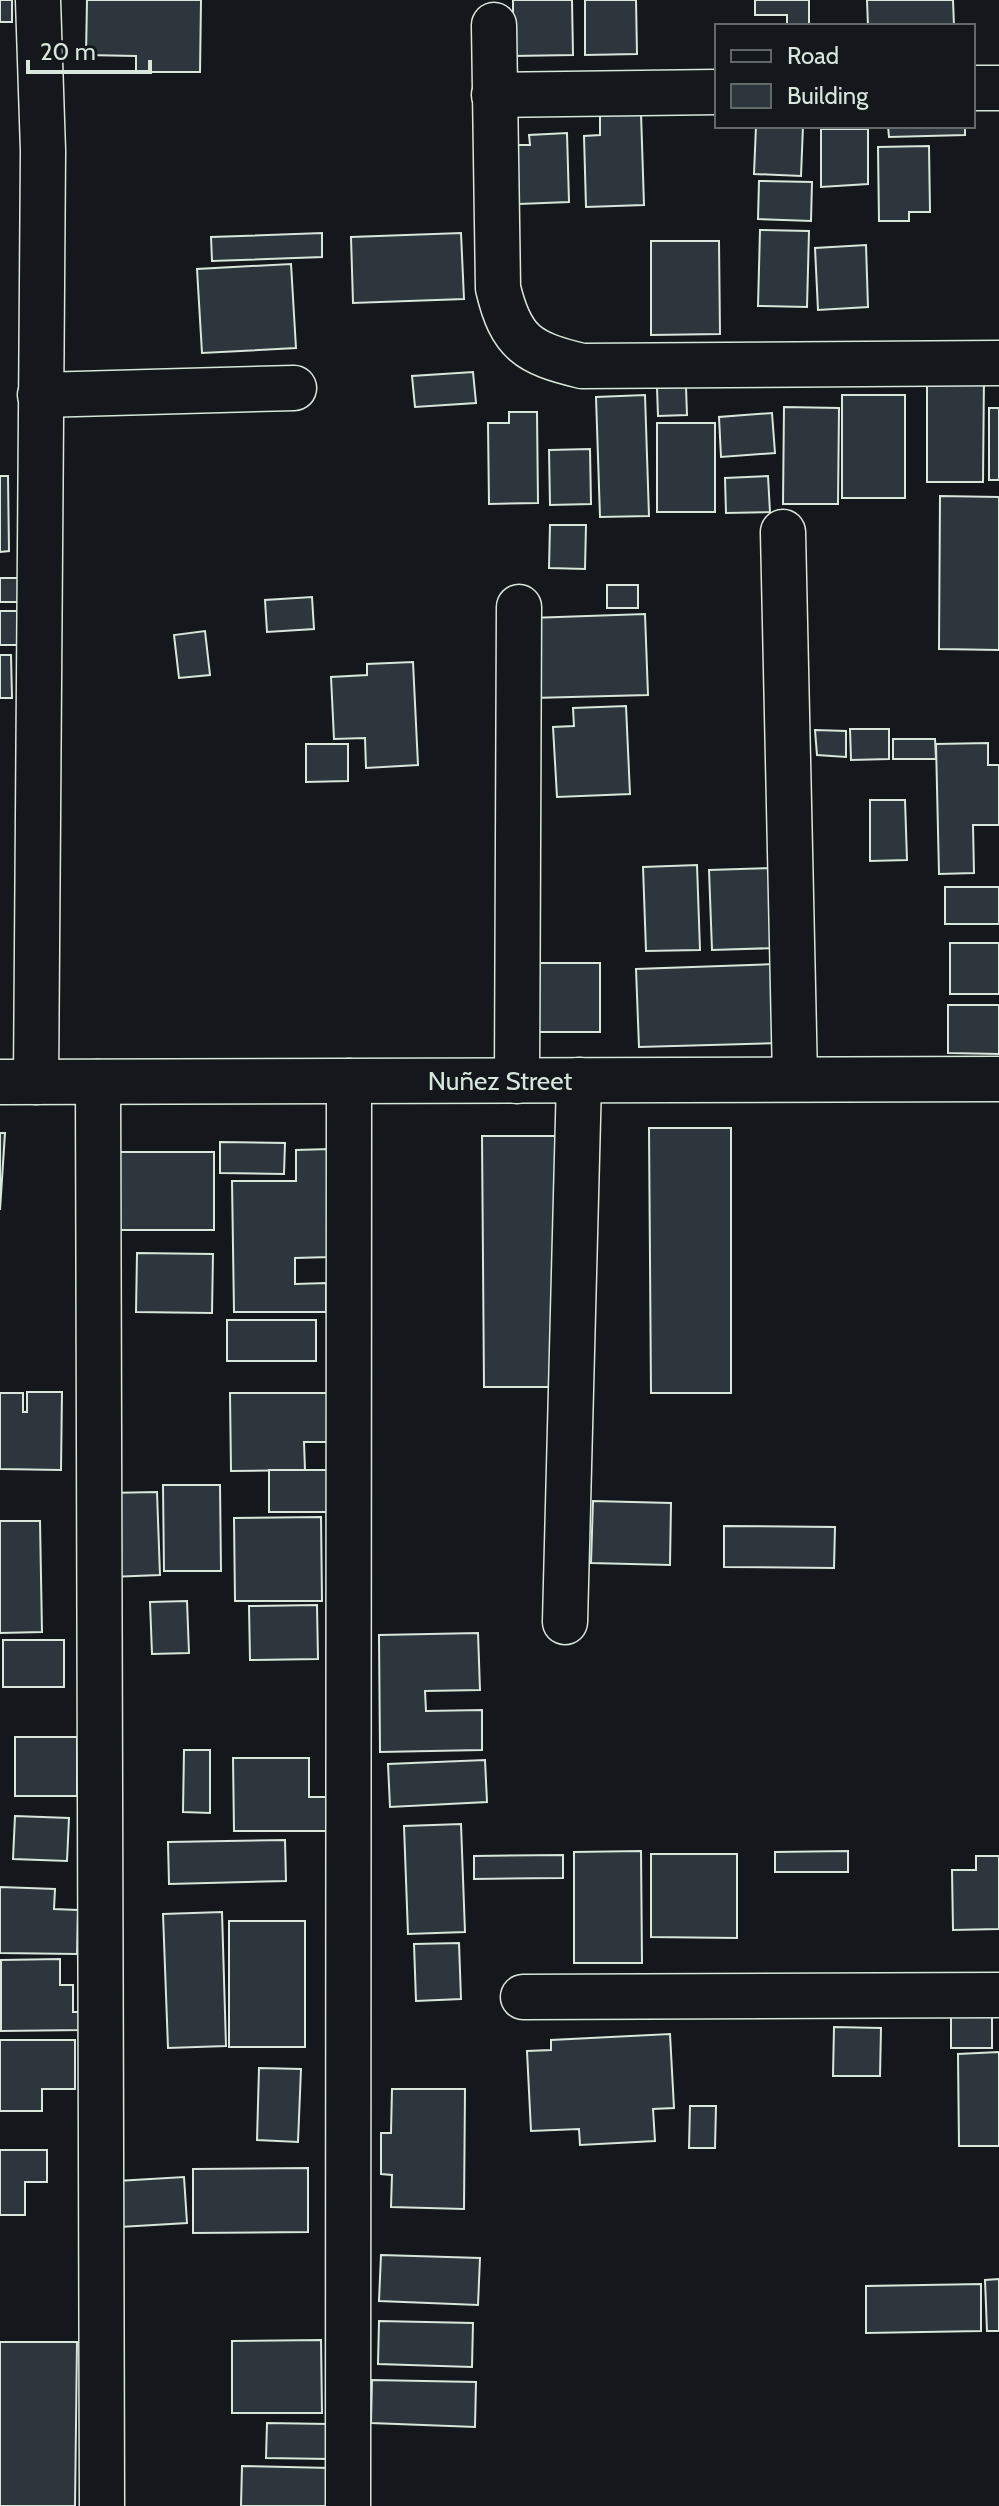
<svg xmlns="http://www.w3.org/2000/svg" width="999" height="2506" viewBox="0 0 999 2506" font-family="Cabin,sans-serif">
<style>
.building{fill:#2c363c;stroke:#d8e6dc;stroke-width:2}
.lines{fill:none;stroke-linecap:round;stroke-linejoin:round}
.minor-casing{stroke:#d8e6dc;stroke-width:47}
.minor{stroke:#14181c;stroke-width:44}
.labels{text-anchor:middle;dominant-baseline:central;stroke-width:6;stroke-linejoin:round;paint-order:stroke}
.street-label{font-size:26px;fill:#d8e6dc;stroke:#14181c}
</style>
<rect width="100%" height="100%" fill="#14181c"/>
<g class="building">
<rect x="0" y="0" width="12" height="22"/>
<polygon points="87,0 201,0 200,72 136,72 136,56 86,55"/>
<polygon points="513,0 572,0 573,55 513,56"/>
<polygon points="585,0 636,0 637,54 585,55"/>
<polygon points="755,0 809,0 809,26 787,26 787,15 755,15"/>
<polygon points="867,0 953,0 954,26 868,26"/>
<polygon points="641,113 644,205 586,207 584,136 600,135 600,115"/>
<polygon points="756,126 803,126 801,176 754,174"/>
<polygon points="888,126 965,126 965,135 889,137"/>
<polygon points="821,129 868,129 868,184 821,187"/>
<polygon points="567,133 569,202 519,204 517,145 530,145 529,135"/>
<polygon points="929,146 930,212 909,212 909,221 879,221 878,147"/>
<polygon points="759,181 812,182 811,221 758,219"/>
<polygon points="760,230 809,231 807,307 758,306"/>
<polygon points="322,233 322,257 212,261 211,237"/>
<polygon points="461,233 464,299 353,303 351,237"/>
<polygon points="651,241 719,241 720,334 651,335"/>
<polygon points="866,245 868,307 818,310 815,248"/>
<polygon points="291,264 296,348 202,353 197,269"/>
<polygon points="473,372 476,403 415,407 412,376"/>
<polygon points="927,376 984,376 983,482 927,482"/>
<polygon points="686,387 687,415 658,416 657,388"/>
<polygon points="645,395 649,516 600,517 596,397"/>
<rect x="842" y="395" width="63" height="103"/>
<polygon points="784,407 839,408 838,504 783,504"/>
<rect x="989" y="408" width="10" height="72"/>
<polygon points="509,412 537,412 538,503 489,504 488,423 509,423"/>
<polygon points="772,413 775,453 721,457 719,417"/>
<rect x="657" y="423" width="58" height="89"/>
<polygon points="590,449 591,504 550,505 549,450"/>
<polygon points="0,476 8,476 9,551 0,552"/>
<polygon points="768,476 770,512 726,513 725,478"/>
<polygon points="940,496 999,497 999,650 939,649"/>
<polygon points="550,525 586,525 585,569 549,568"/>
<rect x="0" y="578" width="21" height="24"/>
<rect x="607" y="585" width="31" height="23"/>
<polygon points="312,597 314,629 267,632 265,600"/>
<rect x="0" y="611" width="18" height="34"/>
<polygon points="645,614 648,695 533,698 530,618"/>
<polygon points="205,631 210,675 179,678 174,635"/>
<polygon points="0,655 11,655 12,698 0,698"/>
<polygon points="413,662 418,765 366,768 365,738 334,739 331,677 367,675 367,664"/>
<polygon points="626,706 630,794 557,797 553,727 574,726 573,708"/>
<polygon points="850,729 889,729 889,759 851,760"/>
<polygon points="815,730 846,731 846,757 817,755"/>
<polygon points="893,739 935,739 936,759 893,759"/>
<polygon points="988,743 988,765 999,765 999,825 973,825 974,873 939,874 936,744"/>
<polygon points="306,744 348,744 348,781 306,782"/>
<polygon points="870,800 905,800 907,860 870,861"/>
<polygon points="697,865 700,950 646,951 643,867"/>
<polygon points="774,868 776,948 712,950 709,870"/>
<rect x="945" y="887" width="54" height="37"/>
<rect x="950" y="943" width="49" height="51"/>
<rect x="518" y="963" width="82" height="69"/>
<polygon points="775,964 778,1043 639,1047 636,969"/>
<polygon points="948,1005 999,1005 999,1054 948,1053"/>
<polygon points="649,1128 731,1128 731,1393 651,1393"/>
<polygon points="0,1133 5,1133 0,1210"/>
<polygon points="482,1136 558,1136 560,1387 484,1387"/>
<polygon points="220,1142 285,1143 284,1174 220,1173"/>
<polygon points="330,1149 330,1257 295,1258 295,1284 326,1283 326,1312 234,1312 232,1181 296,1181 296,1150"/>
<rect x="113" y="1152" width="101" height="78"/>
<polygon points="137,1253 213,1254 212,1313 136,1312"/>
<rect x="227" y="1320" width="89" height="41"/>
<polygon points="27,1392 62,1392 61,1470 0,1469 0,1393 23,1393 23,1412 27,1412"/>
<polygon points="230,1393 339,1393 340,1442 304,1442 305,1470 231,1471"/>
<rect x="269" y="1470" width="64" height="42"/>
<polygon points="163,1485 220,1485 221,1571 164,1571"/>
<polygon points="157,1492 160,1575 110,1577 107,1493"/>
<polygon points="593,1501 671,1503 670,1565 591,1563"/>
<polygon points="321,1517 322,1601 235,1601 234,1518"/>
<polygon points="0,1521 40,1521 42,1632 0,1633"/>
<polygon points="724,1526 835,1527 834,1568 724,1567"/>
<polygon points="187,1601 189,1653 152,1654 150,1602"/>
<polygon points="317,1605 318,1659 250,1660 249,1606"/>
<polygon points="478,1633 480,1690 425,1691 426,1711 482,1710 482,1750 380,1752 379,1635"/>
<rect x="3" y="1640" width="61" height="47"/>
<rect x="15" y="1737" width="62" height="59"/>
<polygon points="184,1750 210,1750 210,1813 183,1812"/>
<polygon points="233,1758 309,1758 309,1797 328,1797 328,1831 234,1831"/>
<polygon points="485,1760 487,1802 390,1807 388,1764"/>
<polygon points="15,1816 69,1818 67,1861 13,1859"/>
<polygon points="461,1824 465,1932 408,1934 404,1826"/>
<polygon points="285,1840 286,1881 169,1884 168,1842"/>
<polygon points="641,1851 642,1963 574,1963 574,1852"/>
<polygon points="848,1851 848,1872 775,1872 775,1852"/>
<polygon points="651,1854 737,1854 737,1938 651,1937"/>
<polygon points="563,1855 563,1878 474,1879 474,1856"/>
<polygon points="976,1856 999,1856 999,1929 953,1930 952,1870 976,1870"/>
<polygon points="0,1887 55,1889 54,1909 78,1910 77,1954 0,1953"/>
<polygon points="222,1912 226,2046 168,2048 163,1914"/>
<rect x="229" y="1921" width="76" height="126"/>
<polygon points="459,1943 461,1999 416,2001 414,1944"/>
<polygon points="60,1959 60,1985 73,1985 73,2012 83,2012 83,2030 1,2031 1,1960"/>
<rect x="951" y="2015" width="41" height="33"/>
<polygon points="834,2027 881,2028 880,2076 833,2076"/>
<polygon points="670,2034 674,2108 653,2109 655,2141 580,2145 579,2129 531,2131 527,2051 551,2050 551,2040"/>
<polygon points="0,2040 75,2040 75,2089 42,2089 42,2111 0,2111"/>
<polygon points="999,2052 999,2146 959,2146 958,2054"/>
<polygon points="259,2068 301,2069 298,2142 257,2140"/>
<polygon points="392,2089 465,2089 464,2209 391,2207 392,2175 381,2174 381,2133 391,2133"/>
<polygon points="690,2106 716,2106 715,2148 689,2148"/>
<polygon points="0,2150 47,2150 47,2182 25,2182 25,2215 0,2215"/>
<polygon points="308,2168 308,2232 193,2233 193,2169"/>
<polygon points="184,2177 187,2223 120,2227 117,2181"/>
<polygon points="381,2255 480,2258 478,2305 379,2301"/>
<polygon points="999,2279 999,2331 987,2331 985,2280"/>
<polygon points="981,2284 981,2331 866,2333 866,2286"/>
<polygon points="379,2321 473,2323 472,2367 378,2364"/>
<polygon points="321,2340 322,2413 232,2413 232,2341"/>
<polygon points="0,2342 77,2342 75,2506 0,2506"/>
<polygon points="372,2380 476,2382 475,2427 371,2423"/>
<polygon points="267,2423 329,2424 329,2459 266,2458"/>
<polygon points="242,2466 331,2468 331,2506 241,2506"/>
</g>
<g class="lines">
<g class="minor-casing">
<g id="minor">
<path d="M 494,25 L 498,288 C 511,343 528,353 582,366 L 999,363"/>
<polyline points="973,88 999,88"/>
<polyline points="494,95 717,92"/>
<polyline points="40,395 294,388"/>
<polyline points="783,532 795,1079"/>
<polyline points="517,1081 519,607"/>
<polyline points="0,1082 999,1079"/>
<polyline points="36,1082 43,151 38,0"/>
<polyline points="98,1082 102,2506"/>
<polyline points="565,1622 579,1080"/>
<polyline points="523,1997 999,1995"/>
<polyline points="348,2506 349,1081"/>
</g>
</g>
<use href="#minor" class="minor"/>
</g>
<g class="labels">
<g class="street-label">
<text x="500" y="1081">Nuñez Street</text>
</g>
</g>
<rect x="715" y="24" width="260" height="104" fill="#14181c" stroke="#626a69" stroke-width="2"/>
<rect x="731" y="50" width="40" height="12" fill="#14181c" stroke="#626a69" stroke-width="2"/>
<text x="787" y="64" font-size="24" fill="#d8e6dc">Road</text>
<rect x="731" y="84" width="40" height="24" fill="#2c363c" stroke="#626a69" stroke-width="2"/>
<text x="787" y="104" font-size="24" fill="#d8e6dc">Building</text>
<path d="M28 60v12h122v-12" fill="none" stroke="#d8e6dc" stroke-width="4"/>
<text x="40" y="60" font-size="24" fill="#d8e6dc" stroke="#14181c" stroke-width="6" paint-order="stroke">20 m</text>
</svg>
